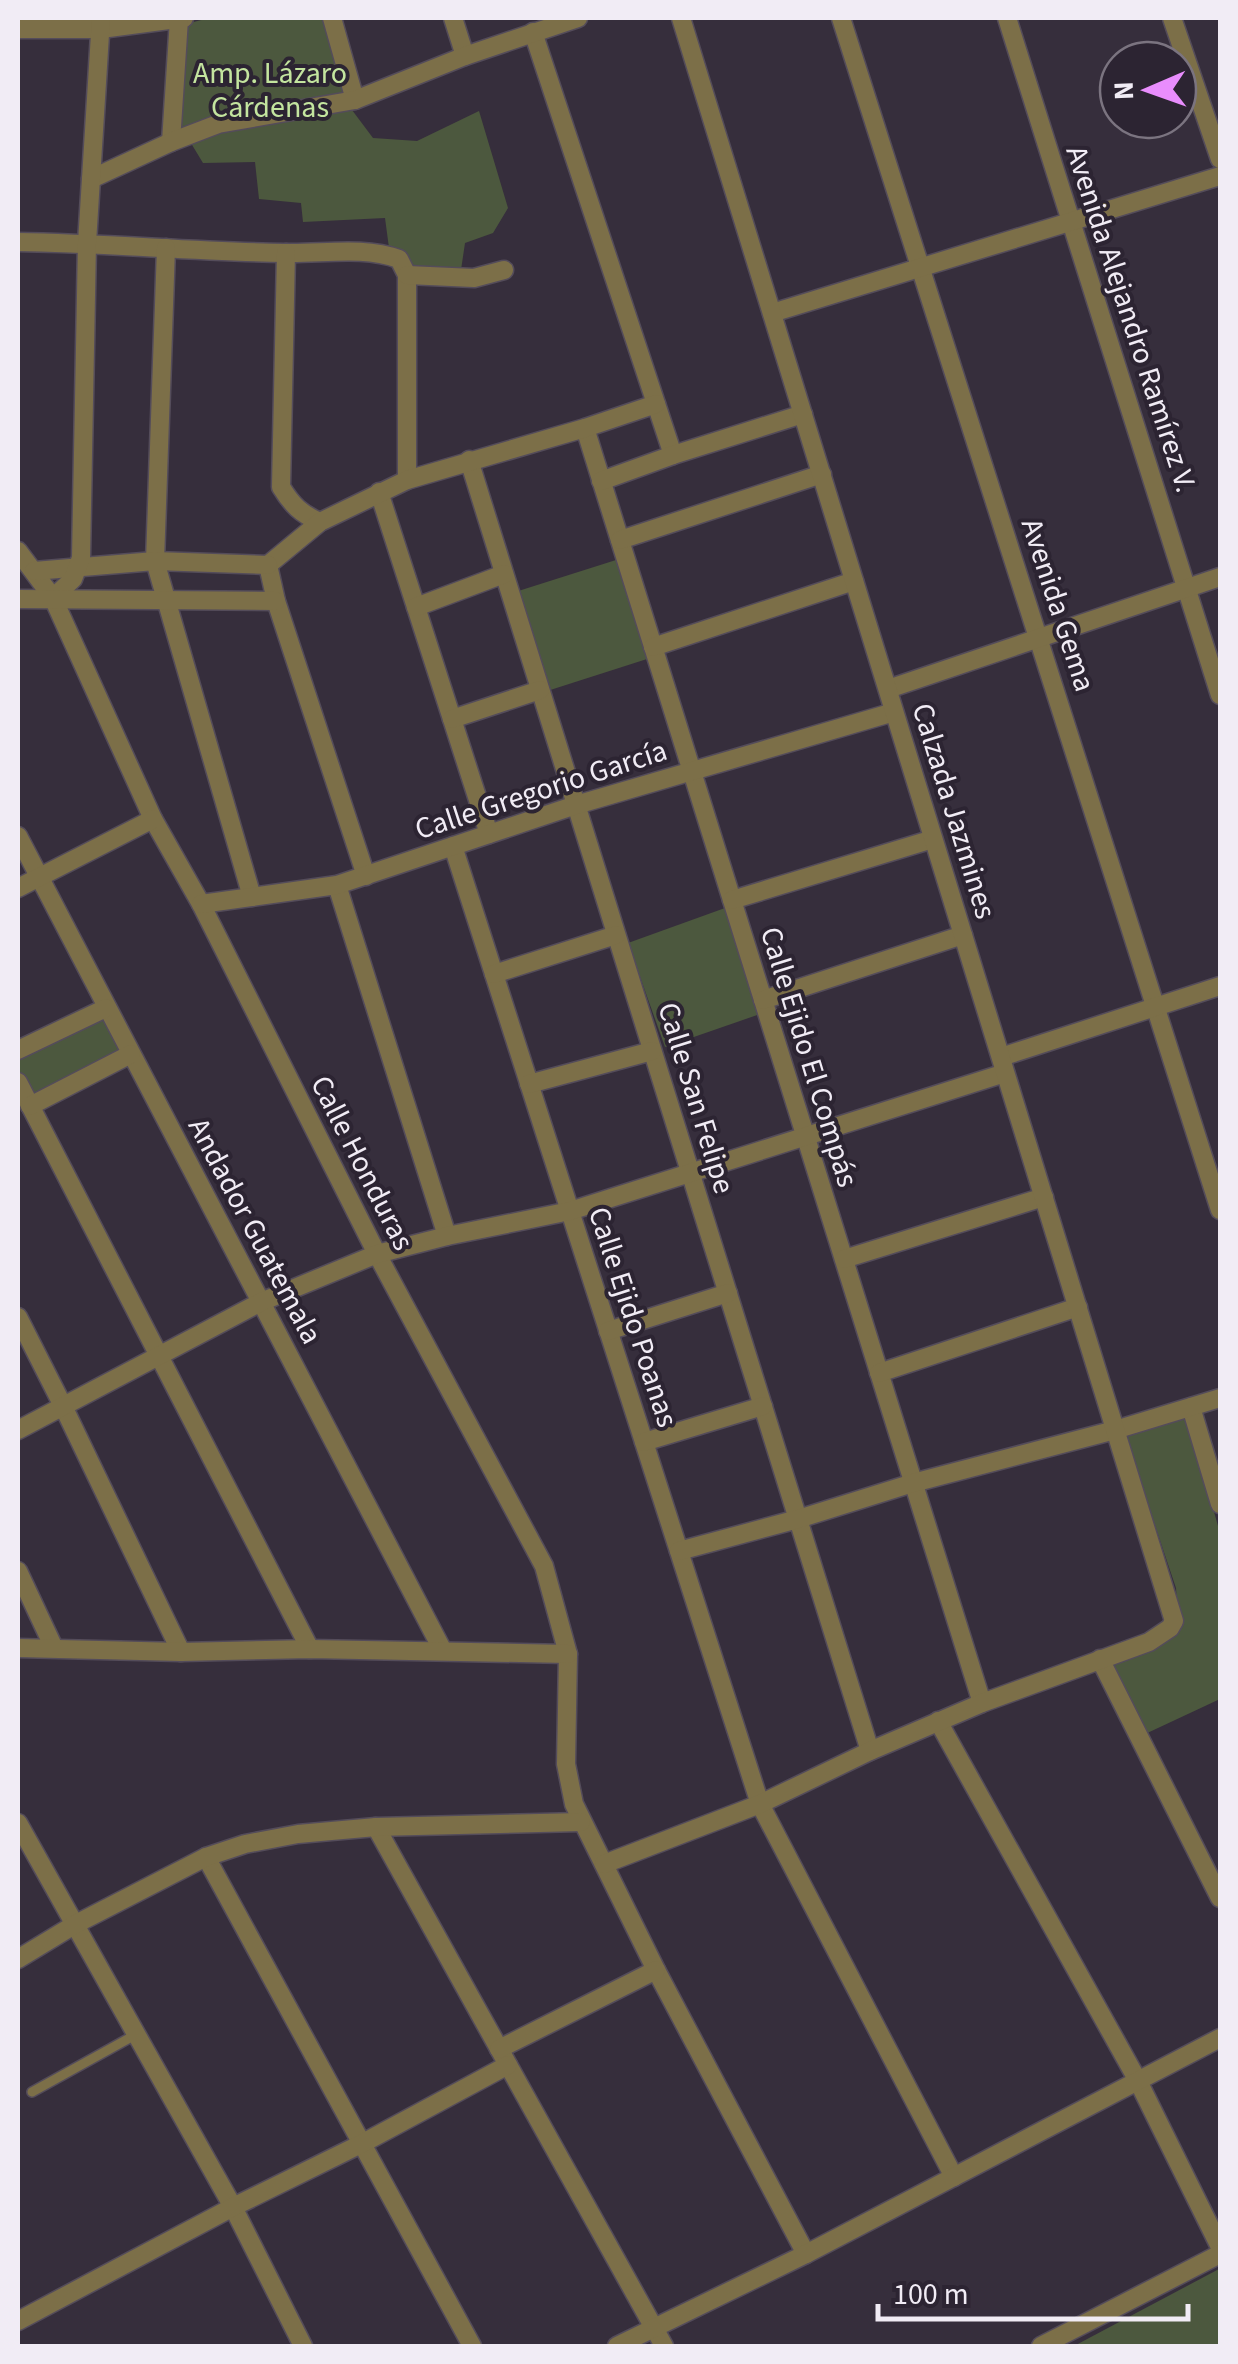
<svg xmlns="http://www.w3.org/2000/svg" width="1238" height="2364" viewBox="0 0 1238 2364" font-family="'Source Sans 3',sans-serif">
<style>
.green{fill:#4c583e}
.lines{fill:none;stroke-linecap:round;stroke-linejoin:round}
.lane-casing{stroke:#544c5a;stroke-width:12}
.street-casing{stroke:#544c5a;stroke-width:21}
.lane{stroke:#7c6f48;stroke-width:9}
.street{stroke:#7c6f48;stroke-width:18}
.labels{text-anchor:middle;dominant-baseline:central;stroke-width:8;stroke-linejoin:round;paint-order:stroke}
.park-label{font-size:30px;fill:#c4e59f;stroke:#2c2432}
.street-label{font-size:30px;fill:#f1ecf5;stroke:#2c2432}
</style>
<rect width="100%" height="100%" fill="#362e3c"/>
<g class="green">
<polygon points="209,18 325,18 352,110 373,138 417,141 479,111 508,208 493,233 465,243 461,270 412,265 404,252 389,248 385,218 303,222 301,203 259,199 255,162 203,163 180,125 186,24"/>
<polygon points="616,560 647,659 544,692 512,593"/>
<polygon points="725,908 763,1013 665,1047 628,943"/>
<polygon points="106,1008 131,1054 30,1106 18,1082 18,1050"/>
<polygon points="1187,1416 1220,1533 1220,1699 1143,1735 1104,1660 1178,1623 1176,1588 1124,1433"/>
<polygon points="1219,2269 1220,2346 1074,2346"/>
</g>
<g class="lines">
<g class="lane-casing">
<polyline id="lane" points="32,2092 135,2035"/>
</g>
<g class="street-casing">
<g id="street">
<polyline points="332,18 355,100"/>
<polyline points="453,18 465,56"/>
<polyline points="841,18 1220,1210"/>
<polyline points="1007,18 1220,695"/>
<polyline points="1172,18 1220,159"/>
<polyline points="18,29 101,29 184,18"/>
<polyline points="533,32 673,455"/>
<polyline points="171,142 179,19"/>
<polyline points="91,179 171,142 218,124 355,100 465,56 578,18"/>
<path d="M 18,242 C 107,243 196,252 285,253 C 323,254 363,246 399,259 L 407,275 L 407,480"/>
<polyline points="166,248 155,561 252,897"/>
<path d="M 286,253 L 281,487 C 292,505 301,514 320,522"/>
<polyline points="407,275 474,278 504,270"/>
<polyline points="772,313 1220,176"/>
<polyline points="585,428 982,1703"/>
<polyline points="469,460 870,1751"/>
<polyline points="601,481 673,455 803,414"/>
<polyline points="379,492 489,834"/>
<polyline points="620,540 822,474"/>
<polyline points="18,551 53,598 153,819 201,904 377,1254 544,1566 568,1654 566,1764 574,1804 656,1970 806,2254"/>
<polyline points="268,565 320,522 407,480 585,428 656,404"/>
<polyline points="268,565 276,601 366,876"/>
<polyline points="34,571 155,561 268,565"/>
<polyline points="53,598 73,579 81,558 87,243 101,18"/>
<polyline points="18,599 276,601"/>
<polyline points="416,607 504,574"/>
<polyline points="653,647 854,581"/>
<polyline points="888,689 1220,577"/>
<polyline points="452,719 540,690"/>
<polyline points="18,836 443,1651"/>
<polyline points="453,846 760,1804 954,2177"/>
<polyline points="337,885 447,1236"/>
<polyline points="18,888 153,819"/>
<polyline points="732,900 933,839"/>
<polyline points="201,904 337,885 576,805 894,712"/>
<polyline points="494,974 616,935"/>
<polyline points="763,1000 963,935"/>
<polyline points="18,1050 106,1008"/>
<polyline points="1001,1057 1220,986"/>
<polyline points="18,1082 310,1649"/>
<polyline points="529,1084 652,1051"/>
<polyline points="30,1106 131,1054"/>
<polyline points="844,1259 1044,1197"/>
<polyline points="18,1317 63,1406 181,1652"/>
<polyline points="608,1331 728,1293"/>
<polyline points="879,1373 1078,1307"/>
<polyline points="1191,1407 1220,1504"/>
<polyline points="18,1430 261,1302 377,1254 447,1236 570,1211 1005,1073"/>
<polyline points="644,1442 763,1406"/>
<polyline points="679,1551 798,1519 913,1483 1115,1430 1220,1398"/>
<polyline points="18,1571 54,1648"/>
<polyline points="18,1648 181,1652 310,1649 568,1654"/>
<polyline points="1100,1659 1220,1898"/>
<polyline points="938,1721 1138,2081 1220,2247"/>
<polyline points="18,1823 233,2207 303,2346"/>
<polyline points="376,1827 664,2346"/>
<polyline points="206,1857 472,2346"/>
<polyline points="604,1864 760,1804 870,1751 982,1703 1149,1642 1170,1628 1174,1621 681,18"/>
<polyline points="18,1959 74,1925 206,1857 245,1844 298,1834 376,1827 581,1822"/>
<polyline points="499,2049 656,1970"/>
<polyline points="18,2321 233,2207 363,2143 508,2065"/>
<polyline points="617,2346 806,2254 1220,2038"/>
<polyline points="1041,2346 1220,2254"/>
</g>
</g>
<use href="#lane" class="lane"/>
<use href="#street" class="street"/>
</g>
<g class="labels">
<g class="park-label">
<text x="270" y="73">Amp. Lázaro<tspan x="270" dy="34">Cárdenas</tspan></text>
</g>
<g class="street-label">
<text transform="translate(1131 319) rotate(72)">Avenida Alejandro Ramírez V.</text>
<text transform="translate(1058 605) rotate(72)">Avenida Gema</text>
<text transform="translate(541 790) rotate(-18)">Calle Gregorio García</text>
<text transform="translate(954 811) rotate(73)">Calzada Jazmines</text>
<text transform="translate(809 1057) rotate(73)">Calle Ejido El Compás</text>
<text transform="translate(696 1098) rotate(73)">Calle San Felipe</text>
<text transform="translate(362 1163) rotate(63)">Calle Honduras</text>
<text transform="translate(255 1231) rotate(62)">Andador Guatemala</text>
<text transform="translate(633 1317) rotate(72)">Calle Ejido Poanas</text>
</g>
</g>
<rect width="1238" height="2364" fill="none" stroke="#f1ecf5" stroke-width="40"/>
<g transform="translate(1148 90) rotate(268)"><circle r="48" fill="#2c2432" stroke="#7b7480" stroke-width="2.5"/>
<path d="M0-8L18 38L0 25L-18 38Z" fill="#e98dfd"/>
<text y="-15" font-size="28" font-weight="bold" text-anchor="middle" fill="#f1ecf5">N</text>
</g>
<path d="M878 2304v15h310v-15" fill="none" stroke="#f1ecf5" stroke-width="5"/>
<text x="893" y="2304" font-size="30" fill="#f1ecf5" stroke="#2c2432" stroke-width="8" paint-order="stroke">100 m</text>
</svg>
